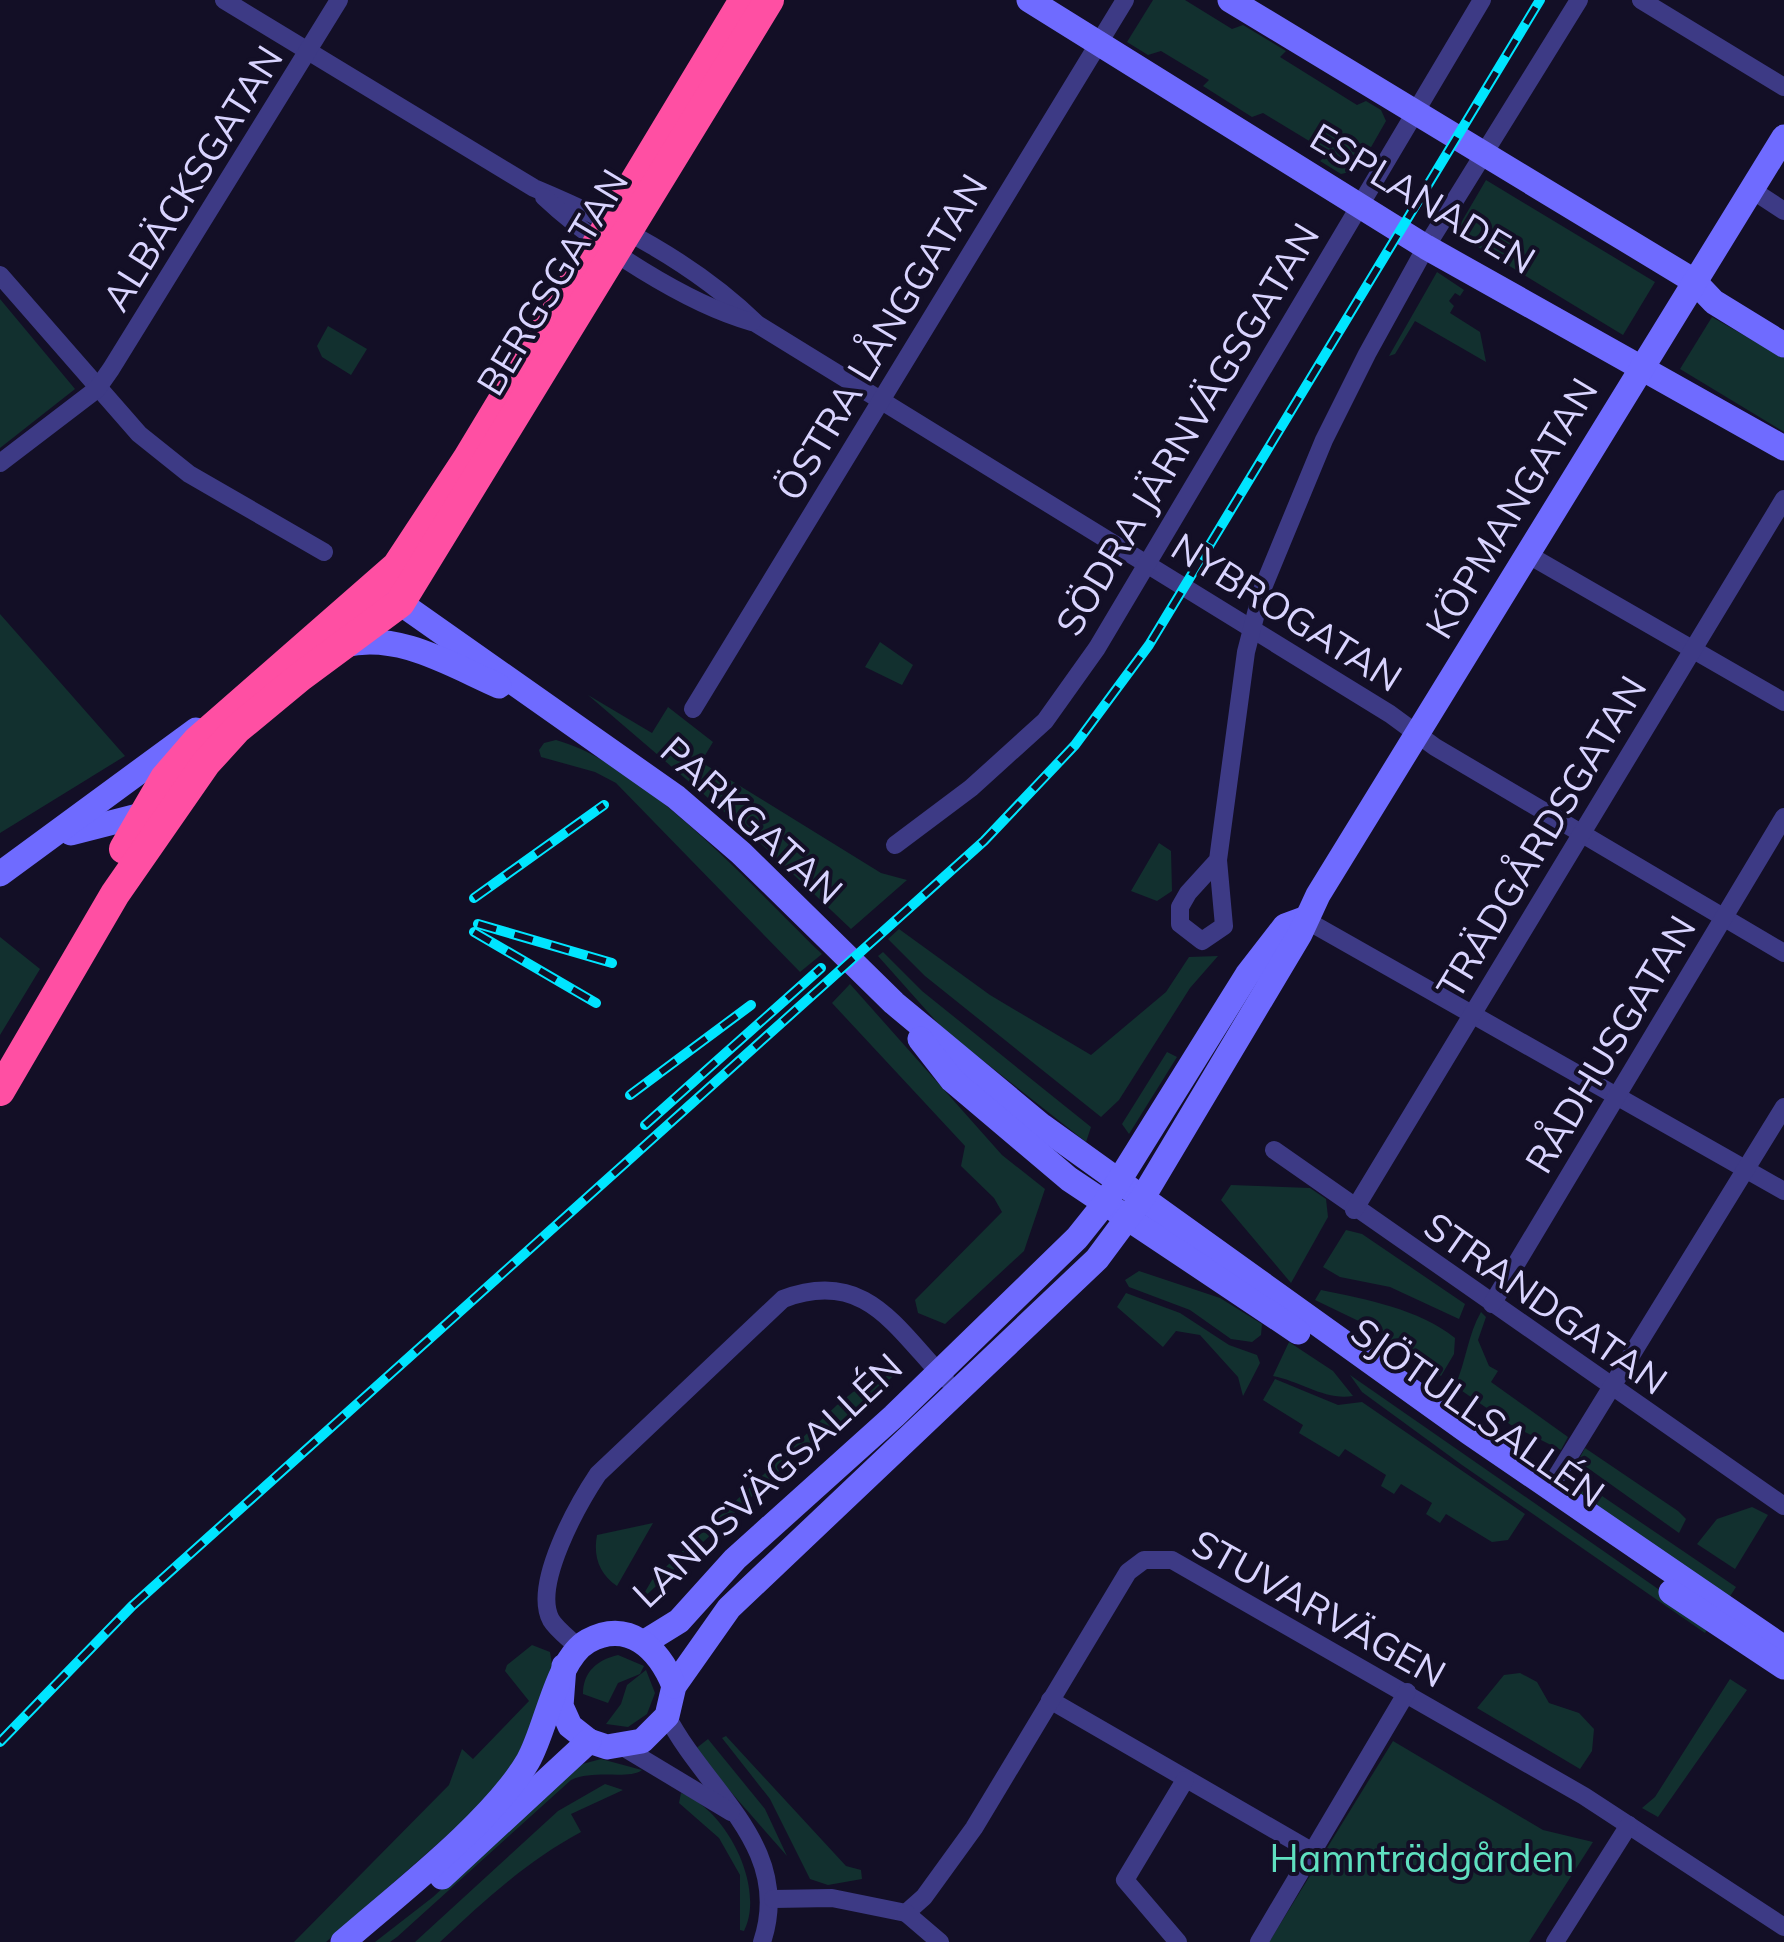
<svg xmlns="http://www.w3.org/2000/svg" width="1784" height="1942" viewBox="0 0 1784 1942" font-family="Mulish,sans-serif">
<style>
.green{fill:#12302f}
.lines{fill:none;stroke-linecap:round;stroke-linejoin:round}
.street{stroke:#3d3a85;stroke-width:18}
.secondary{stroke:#6f6bff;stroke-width:25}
.highway{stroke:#ff4fa3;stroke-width:30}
.rail-casing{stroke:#00e5ff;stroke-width:10}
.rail{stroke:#130f26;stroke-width:6;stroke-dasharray:19;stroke-linecap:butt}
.labels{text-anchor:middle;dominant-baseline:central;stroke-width:8;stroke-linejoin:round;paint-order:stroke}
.street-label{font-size:38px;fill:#d9d4ff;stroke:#130f26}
.park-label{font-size:38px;fill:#5fe0c0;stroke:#130f26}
</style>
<rect width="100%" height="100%" fill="#130f26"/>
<g class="green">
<polygon points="1153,0 1185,0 1232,29 1243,25 1286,51 1280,57 1357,105 1366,101 1381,110 1386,121 1358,170 1341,174 1320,161 1329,153 1263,113 1252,117 1203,86 1209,80 1161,51 1148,55 1127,42"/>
<polygon points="1486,180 1655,282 1623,335 1455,233"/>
<polygon points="1437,272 1464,290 1460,296 1455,293 1449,301 1454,306 1450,313 1480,332 1486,362 1415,321 1395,354 1389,356"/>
<polygon points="0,299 75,389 0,448"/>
<polygon points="1712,317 1784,358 1784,432 1680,369"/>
<polygon points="328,326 367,349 351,375 322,357 317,346"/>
<polygon points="0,614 125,756 0,833"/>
<polygon points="880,642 913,665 902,685 865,667"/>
<polygon points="588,695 652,733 668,707 713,742 701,762 881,873 907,880 851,929 757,840"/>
<path d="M 556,740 C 644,764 755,890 822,954 L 800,972 L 616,783 L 595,772 L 541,757 L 539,750 L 544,743 Z"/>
<polygon points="1159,843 1171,851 1172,891 1157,901 1131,891"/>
<polygon points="899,929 990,995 1091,1055 1166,992 1189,957 1218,956 1190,988 1119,1100 1101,1117 925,976 888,939"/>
<polygon points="0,937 40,969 0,1035"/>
<polygon points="883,952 922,991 1091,1127 1086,1142 943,1029 878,956"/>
<polygon points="850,984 1002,1155 1045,1189 1024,1251 945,1324 918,1313 915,1300 1002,1212 994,1198 961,1166 965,1146 832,1003"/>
<polygon points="1167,1052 1177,1057 1129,1134 1122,1124"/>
<polygon points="1231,1185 1310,1188 1326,1199 1328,1217 1291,1283 1221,1200"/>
<polygon points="1346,1230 1362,1234 1465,1304 1459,1319 1390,1287 1340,1277 1323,1267"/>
<polygon points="1139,1271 1220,1298 1262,1324 1261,1335 1252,1342 1231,1339 1190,1310 1129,1287 1125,1280"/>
<path d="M 1321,1290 C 1365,1299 1419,1309 1455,1338 L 1454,1354 L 1441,1376 L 1369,1326 L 1315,1300 Z"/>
<polygon points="1126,1293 1180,1313 1229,1345 1257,1355 1260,1363 1243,1396 1238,1377 1200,1335 1176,1331 1163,1347 1117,1307"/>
<path d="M 1481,1312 L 1486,1317 L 1478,1340 L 1489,1366 L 1498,1371 L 1491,1382 L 1568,1437 L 1561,1450 L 1511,1425 L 1455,1386 C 1466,1362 1468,1334 1481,1312 Z"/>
<path d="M 1289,1342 L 1333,1371 L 1353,1396 C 1326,1401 1300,1381 1273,1376 Z"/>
<polygon points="901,1369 814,1448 792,1459 639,1602 652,1580 837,1405 853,1392"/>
<polygon points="1350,1375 1710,1625 1705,1633 1462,1465 1362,1392"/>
<polygon points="1275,1379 1338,1405 1362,1402 1525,1514 1508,1540 1492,1542 1446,1514 1440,1523 1426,1514 1432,1503 1401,1484 1394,1494 1381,1486 1386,1475 1345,1449 1339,1457 1299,1433 1303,1425 1263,1400"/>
<polygon points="1585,1448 1678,1511 1686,1519 1679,1533 1578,1461"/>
<polygon points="1577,1479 1736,1587 1727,1601 1578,1498"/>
<polygon points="1752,1507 1768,1515 1735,1569 1697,1544 1717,1519"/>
<path d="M 653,1523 L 617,1586 C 599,1574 593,1556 597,1535 Z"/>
<polygon points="532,1645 550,1652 553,1671 516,1760 484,1803 326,1942 294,1942 449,1785 462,1749 473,1759 529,1701 505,1671 507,1665"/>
<path d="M 618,1655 L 644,1666 L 640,1674 L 618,1683 L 608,1703 L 583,1694 C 583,1672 597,1660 618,1655 Z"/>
<polygon points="646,1670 655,1693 647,1714 628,1727 606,1724 621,1704 627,1685"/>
<polygon points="1520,1673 1537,1682 1549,1703 1579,1713 1594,1729 1592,1751 1580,1769 1477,1708 1504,1675"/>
<polygon points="1730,1679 1747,1690 1658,1817 1642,1808 1655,1797"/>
<polygon points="726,1736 846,1866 861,1870 862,1879 828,1885 810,1879 770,1799 722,1738"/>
<polygon points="708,1739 765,1809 787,1856 694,1750"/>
<polygon points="1393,1741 1543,1830 1593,1842 1529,1942 1269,1942"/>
<path d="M 601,1759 L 642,1770 C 629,1780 595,1769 571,1780 L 397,1937 L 390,1942 L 375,1942 L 433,1897 L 575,1766 Z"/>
<path d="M 605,1784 L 623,1790 L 571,1814 L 581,1832 C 527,1861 485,1900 440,1942 L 415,1942 L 558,1811 Z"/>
<path d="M 681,1793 C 726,1809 766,1887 744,1931 L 740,1930 L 740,1875 L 719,1838 L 679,1803 Z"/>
</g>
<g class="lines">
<g class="street">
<path d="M 224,0 L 534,188 C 613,221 695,263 757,324 L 1390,714 L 1435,747 L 1784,953"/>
<polyline points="1641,0 1784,87"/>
<polyline points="1752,190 1784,211"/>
<path d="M 544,197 C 594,244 687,304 752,322"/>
<polyline points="0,275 139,434 189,474 324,552"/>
<polyline points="0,463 97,389 111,369 339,0"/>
<polyline points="1527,554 1784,702"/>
<polyline points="693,709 1125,0"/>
<polyline points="895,845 971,788 1045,721 1097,648 1482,0"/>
<polyline points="1218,860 1188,893 1180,907 1180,924 1202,941 1224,926 1218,860 1246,652 1262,590 1324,440 1367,354 1426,247 1579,0"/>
<polyline points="1304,919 1784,1191"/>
<polyline points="1274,1150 1784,1506"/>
<polyline points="1354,1210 1784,499"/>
<polyline points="1492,1304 1784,817"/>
<polyline points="1550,1487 1784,1107"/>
<path d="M 579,1648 C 571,1640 557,1630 551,1620 C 532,1585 578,1504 598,1474 L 783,1299 C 865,1268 895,1327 945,1379"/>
<polyline points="1050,1700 1313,1852"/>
<path d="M 667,1716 C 706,1792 794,1847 762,1942"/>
<polyline points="623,1747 731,1812"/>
<polyline points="773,1899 832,1898 906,1913 924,1897 974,1828 1128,1572 1144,1560 1172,1560 1584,1796 1784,1927"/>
<polyline points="906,1913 940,1942"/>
<polyline points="1178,1942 1125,1880 1185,1780"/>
<polyline points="1259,1942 1407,1692"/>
<polyline points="1555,1942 1629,1825"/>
</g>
<g class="secondary">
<polyline points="1029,0 1426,247 1784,448"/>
<polyline points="1230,0 1694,281 1714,302 1784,345"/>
<polyline points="386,593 676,797 741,853 894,1003 1042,1126 1470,1433 1784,1648"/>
<path d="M 344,645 C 399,632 449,664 499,686"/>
<polyline points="71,833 153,812"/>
<polyline points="0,874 196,730"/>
<polyline points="920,1039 952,1080 1069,1179 1298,1332"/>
<polyline points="1671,1592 1784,1667"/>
<polyline points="645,1642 679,1621 735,1559 894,1416 1077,1238 1105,1203 1247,975 1285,926 1304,919"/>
<polyline points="564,1666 561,1706 570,1726 589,1741 607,1747 642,1741 667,1716 674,1686 729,1608 1097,1259 1143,1197 1300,934 1318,895 1784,137"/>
<polyline points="442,1877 589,1741"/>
<path d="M 343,1942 C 397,1895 493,1821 528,1761 C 547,1728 556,1659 588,1641 C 629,1619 659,1649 674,1686"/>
</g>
<g class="highway">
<polyline points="124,849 165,778 197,741 397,566 468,458 744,0"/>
<polyline points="0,1091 115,894 206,763 237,729 300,677 400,603 769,0"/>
</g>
<g class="rail-casing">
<g id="rail">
<polyline points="474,898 604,805"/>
<polyline points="478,924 612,963"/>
<polyline points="474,932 596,1003"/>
<polyline points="630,1095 751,1005"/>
<polyline points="645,1125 821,968"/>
<polyline points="0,1742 132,1606 984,841 1075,745 1149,645 1540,0"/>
</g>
</g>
<use href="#rail" class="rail"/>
</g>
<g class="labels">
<g class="street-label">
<text transform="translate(192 178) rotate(-58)">ALBÄCKSGATAN</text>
<text transform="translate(1423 198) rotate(31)">ESPLANADEN</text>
<text transform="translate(552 282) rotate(-59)">BERGSGATAN</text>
<text transform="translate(881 337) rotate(-59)">ÖSTRA LÅNGGATAN</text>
<text transform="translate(1187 429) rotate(-59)">SÖDRA JÄRNVÄGSGATAN</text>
<text transform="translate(1511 508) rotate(-59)">KÖPMANGATAN</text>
<text transform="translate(1287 612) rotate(32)">NYBROGATAN</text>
<text transform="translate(752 820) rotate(42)">PARKGATAN</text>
<text transform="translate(1541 837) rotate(-59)">TRÄDGÅRDSGATAN</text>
<text transform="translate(1610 1044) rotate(-59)">RÅDHUSGATAN</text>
<text transform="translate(1546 1303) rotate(35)">STRANDGATAN</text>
<text transform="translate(1478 1412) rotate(35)">SJÖTULLSALLÉN</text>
<text transform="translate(767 1480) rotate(-43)">LANDSVÄGSALLÉN</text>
<text transform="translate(1319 1608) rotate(29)">STUVARVÄGEN</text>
</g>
<g class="park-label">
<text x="1422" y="1858">Hamnträdgården</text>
</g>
</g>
</svg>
